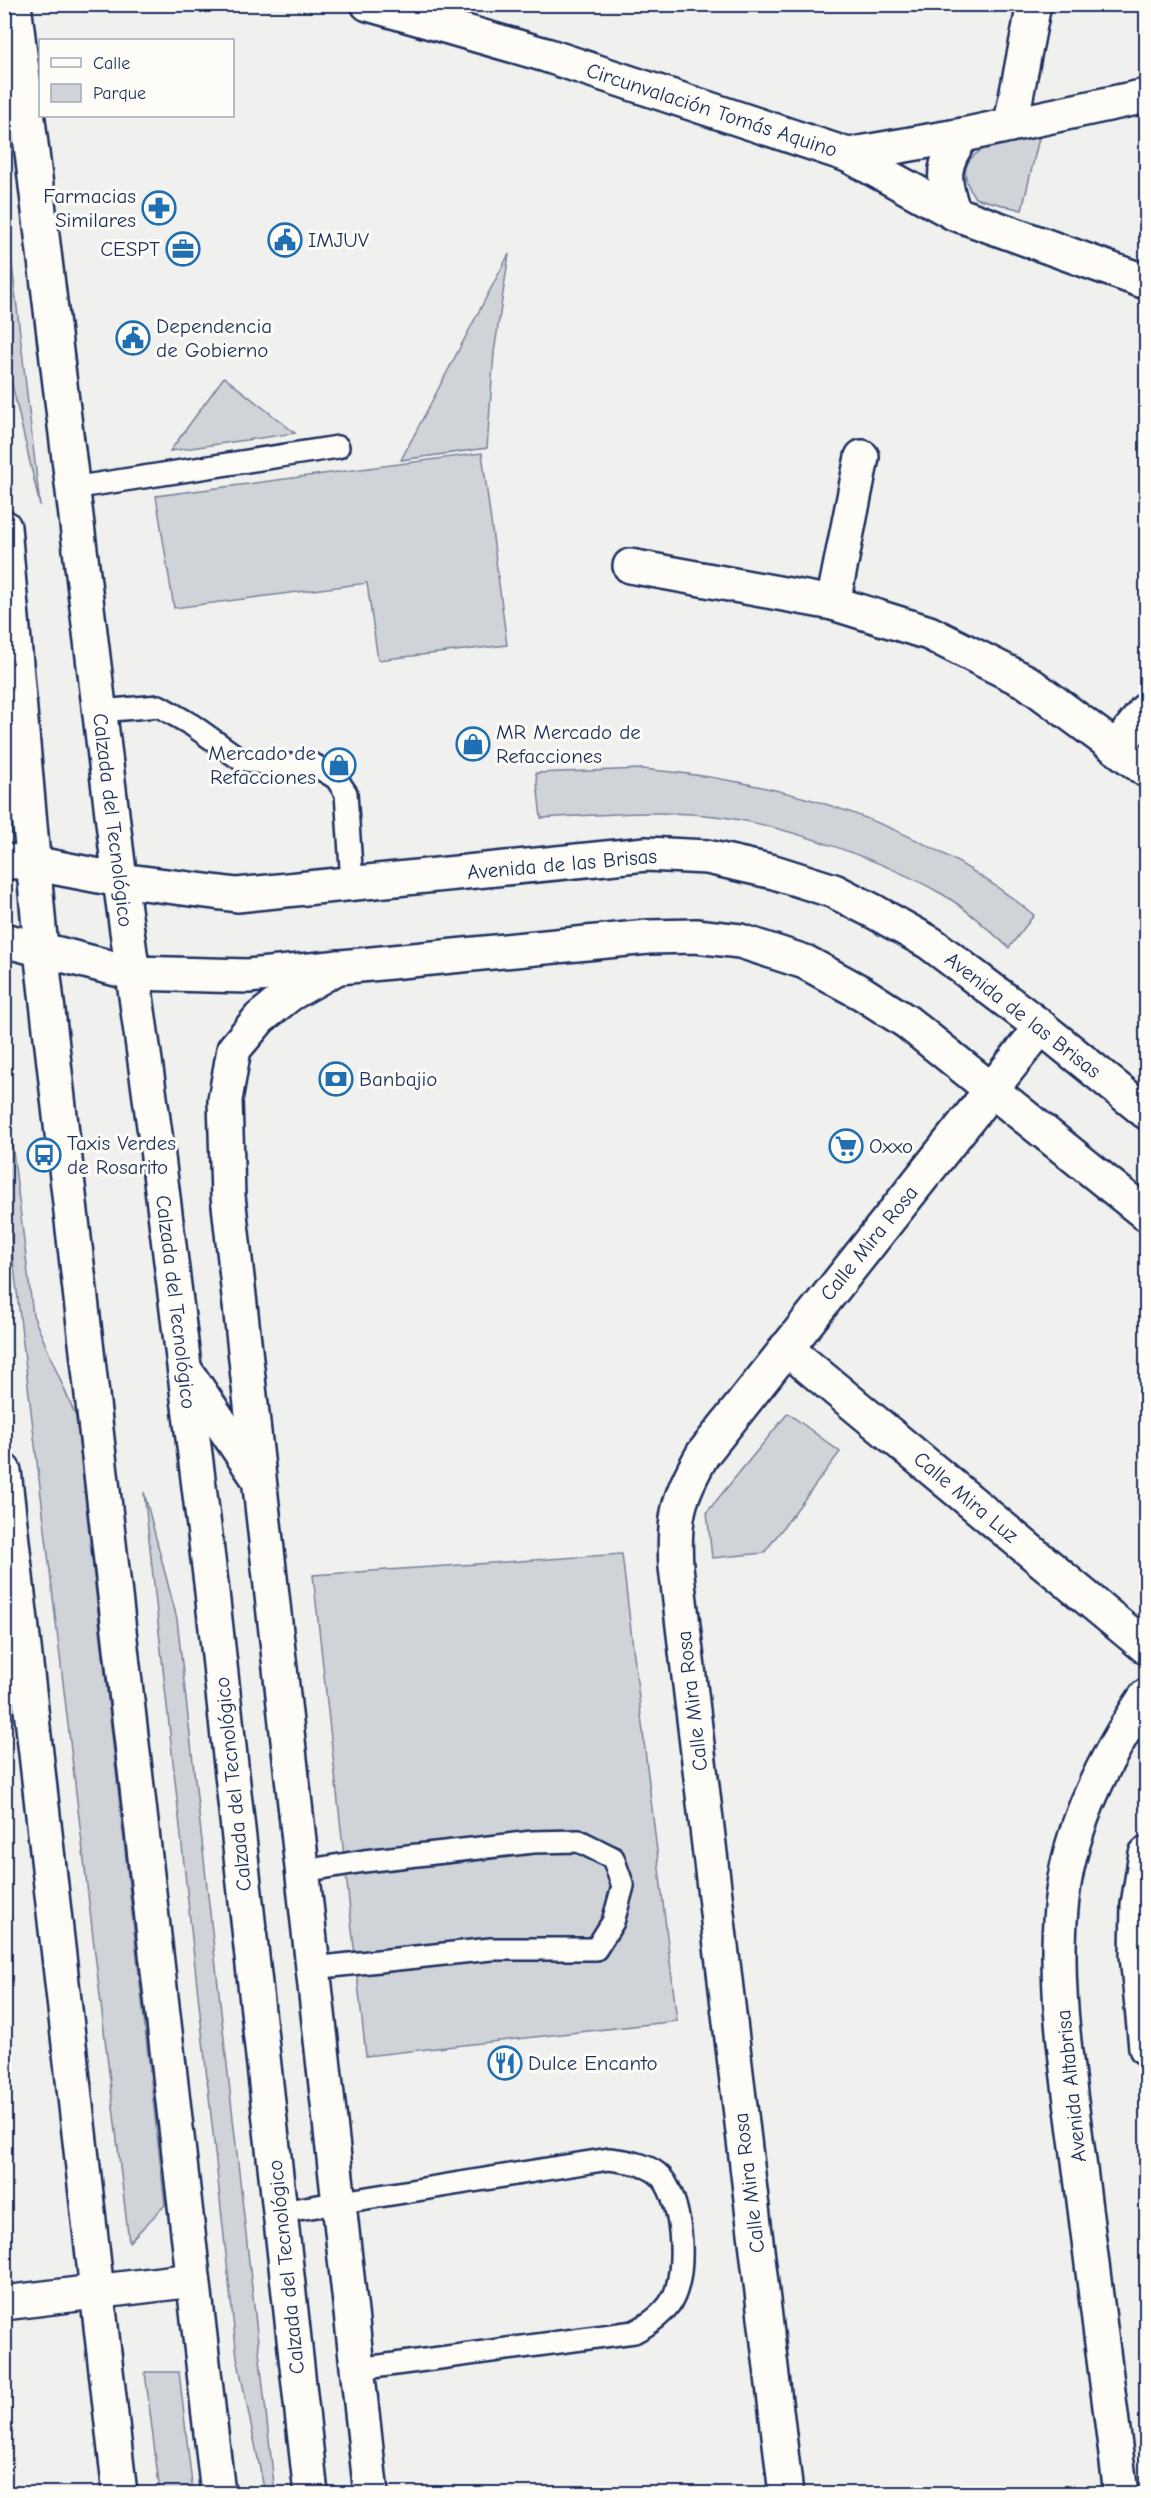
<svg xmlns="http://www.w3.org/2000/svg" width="1151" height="2498" viewBox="0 0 1151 2498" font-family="'Comic Neue',sans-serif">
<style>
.green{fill:#d0d3d8;stroke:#76819b;stroke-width:1.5}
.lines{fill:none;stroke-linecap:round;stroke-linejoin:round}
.lane-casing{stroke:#1b2f5e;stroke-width:26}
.street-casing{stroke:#1b2f5e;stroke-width:38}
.secondary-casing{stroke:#1b2f5e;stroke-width:38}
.primary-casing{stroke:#1b2f5e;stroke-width:38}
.lane{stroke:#fdfcf7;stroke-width:21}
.street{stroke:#fdfcf7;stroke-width:33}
.secondary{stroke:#fdfcf7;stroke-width:33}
.primary{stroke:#fdfcf7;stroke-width:33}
.labels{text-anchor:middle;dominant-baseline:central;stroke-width:6;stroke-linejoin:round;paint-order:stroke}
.street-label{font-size:21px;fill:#1b2f5e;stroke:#fdfcf7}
.poi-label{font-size:21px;fill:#1b2f5e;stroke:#fdfcf7;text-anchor:start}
</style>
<rect width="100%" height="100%" fill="#f0f0ee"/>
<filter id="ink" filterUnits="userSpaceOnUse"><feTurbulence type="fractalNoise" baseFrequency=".0167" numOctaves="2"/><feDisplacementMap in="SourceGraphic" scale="12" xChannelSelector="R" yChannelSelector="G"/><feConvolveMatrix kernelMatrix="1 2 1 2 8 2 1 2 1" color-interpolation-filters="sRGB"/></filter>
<g filter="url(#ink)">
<g class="green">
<path d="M 1040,134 L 1022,210 L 975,198 C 941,148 1006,141 1040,134 Z"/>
<polygon points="5,204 40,506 5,354"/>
<polygon points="509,254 494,353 487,448 401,460"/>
<polygon points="224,377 295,433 170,451"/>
<polygon points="482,453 507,645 378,660 367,583 174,608 156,496"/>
<path d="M 642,769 C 785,781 922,823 1034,915 L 1009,948 C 988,929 966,908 942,894 C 884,861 789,827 723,817 C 664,809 601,815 541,818 L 536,773 Z"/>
<polygon points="4,1077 33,1315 76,1417 165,2205 129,2242 5,1190"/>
<polygon points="788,1413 840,1452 764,1553 712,1558 707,1512"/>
<polygon points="144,1492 177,1619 275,2493 265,2493 237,2357"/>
<polygon points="622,1554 677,2021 366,2056 313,1575"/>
<polygon points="145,2372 179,2372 193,2493 160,2493"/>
</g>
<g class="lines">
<g class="lane-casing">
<g id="lane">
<polyline points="72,488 338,447"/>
<polyline points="100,711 159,706 192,725 240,759 274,765 314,765 336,778 346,793 352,883"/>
<polyline points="304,1871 364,1861 533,1842 579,1841 613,1858 623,1886 613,1922 596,1949 491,1949 313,1968"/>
<path d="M 280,2212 L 609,2159 C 625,2161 644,2163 657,2173 C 683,2193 688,2272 672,2300 C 663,2315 650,2324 634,2332 L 358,2369"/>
</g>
</g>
<g class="street-casing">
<g id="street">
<polyline points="368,4 546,55 848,155 963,135 1146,96"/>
<polyline points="1011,123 1034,4"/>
<polyline points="848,155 954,213 1146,282"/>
<path d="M 954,213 C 942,179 941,164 963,135"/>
<polyline points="630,566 833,603 929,633 1027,682 1146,770"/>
<polyline points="833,603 862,457"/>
<polyline points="1117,747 1146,710"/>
<polyline points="786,1348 1146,1647"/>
<polyline points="4,2303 193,2280"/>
<path d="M 786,2494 L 676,1567 C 673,1517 678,1497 703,1454 L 1041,1027"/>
</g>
</g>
<g class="secondary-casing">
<g id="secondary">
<polyline points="4,861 32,863 120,880 237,895 646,854 707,857 774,872 834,891 875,912 930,943 1041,1027 1146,1112"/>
<polyline points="4,940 132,973 248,976 648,937 696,936 740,941 805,962 862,993 907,1022 1146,1214"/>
<polyline points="338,967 290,994 260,1018 234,1049 225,1100 228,1196 371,2494"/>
<polyline points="4,1471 120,2494"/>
<polyline points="1146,1854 1138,1905 1137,1955 1146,2048"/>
<path d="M 1121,2494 C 1107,2383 1093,2272 1079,2161 C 1067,2070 1048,1957 1067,1868 C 1080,1806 1111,1748 1146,1696"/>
</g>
</g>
<g class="primary-casing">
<g id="primary">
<polyline points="14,4 120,880 156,1141 211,1583 311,2494"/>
<polyline points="4,527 41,950 218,2494"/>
<polyline points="187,1373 258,1478"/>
</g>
</g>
<use href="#lane" class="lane"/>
<use href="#street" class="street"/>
<use href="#secondary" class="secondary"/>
<use href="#primary" class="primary"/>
</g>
</g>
<defs>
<g id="pharmacy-ring" transform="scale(1.725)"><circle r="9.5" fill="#fdfcf7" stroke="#1f6fb2" stroke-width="1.5"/><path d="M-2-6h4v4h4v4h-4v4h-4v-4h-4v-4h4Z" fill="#1f6fb2"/></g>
<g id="civic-ring" transform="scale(1.725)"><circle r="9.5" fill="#fdfcf7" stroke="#1f6fb2" stroke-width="1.5"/><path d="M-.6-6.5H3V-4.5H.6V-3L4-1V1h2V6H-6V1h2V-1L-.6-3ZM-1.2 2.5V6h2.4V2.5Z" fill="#1f6fb2"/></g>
<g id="office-ring" transform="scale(1.725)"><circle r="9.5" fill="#fdfcf7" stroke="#1f6fb2" stroke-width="1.5"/><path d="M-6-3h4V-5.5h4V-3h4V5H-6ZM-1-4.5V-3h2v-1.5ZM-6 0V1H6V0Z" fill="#1f6fb2"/></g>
<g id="shop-ring" transform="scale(1.725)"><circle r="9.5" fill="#fdfcf7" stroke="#1f6fb2" stroke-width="1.5"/><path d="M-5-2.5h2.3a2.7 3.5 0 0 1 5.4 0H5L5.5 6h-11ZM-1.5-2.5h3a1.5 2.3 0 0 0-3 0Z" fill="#1f6fb2"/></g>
<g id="bank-ring" transform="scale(1.725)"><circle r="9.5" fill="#fdfcf7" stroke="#1f6fb2" stroke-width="1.5"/><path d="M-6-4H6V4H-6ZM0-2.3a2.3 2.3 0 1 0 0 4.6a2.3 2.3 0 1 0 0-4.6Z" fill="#1f6fb2"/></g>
<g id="supermarket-ring" transform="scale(1.725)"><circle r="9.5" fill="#fdfcf7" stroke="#1f6fb2" stroke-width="1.5"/><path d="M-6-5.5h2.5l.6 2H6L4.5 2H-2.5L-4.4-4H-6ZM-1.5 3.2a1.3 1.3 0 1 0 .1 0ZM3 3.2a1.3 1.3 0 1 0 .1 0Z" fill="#1f6fb2"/></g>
<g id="bus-ring" transform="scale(1.725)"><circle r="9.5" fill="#fdfcf7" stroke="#1f6fb2" stroke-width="1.5"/><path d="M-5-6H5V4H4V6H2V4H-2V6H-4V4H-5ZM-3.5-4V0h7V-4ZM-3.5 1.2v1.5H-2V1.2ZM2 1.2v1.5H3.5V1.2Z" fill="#1f6fb2"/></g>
<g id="restaurant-ring" transform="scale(1.725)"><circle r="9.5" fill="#fdfcf7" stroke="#1f6fb2" stroke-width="1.5"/><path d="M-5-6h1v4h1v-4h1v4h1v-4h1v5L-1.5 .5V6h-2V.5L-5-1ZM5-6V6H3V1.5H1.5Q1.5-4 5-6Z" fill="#1f6fb2"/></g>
</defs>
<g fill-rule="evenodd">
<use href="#pharmacy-ring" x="159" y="208"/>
<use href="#civic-ring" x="285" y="240"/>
<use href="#office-ring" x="183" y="249"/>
<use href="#civic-ring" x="133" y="338"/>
<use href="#shop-ring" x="473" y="744"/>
<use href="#shop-ring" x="339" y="765"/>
<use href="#bank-ring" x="336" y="1079"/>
<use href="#supermarket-ring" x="846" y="1146"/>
<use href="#bus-ring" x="44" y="1155"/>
<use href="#restaurant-ring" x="505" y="2063"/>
</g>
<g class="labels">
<g class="street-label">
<text transform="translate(712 110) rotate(18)">Circunvalación Tomás Aquino</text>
<text transform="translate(113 820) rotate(83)">Calzada del Tecnológico</text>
<text transform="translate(562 864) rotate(-5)">Avenida de las Brisas</text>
<text transform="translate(1023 1015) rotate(38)">Avenida de las Brisas</text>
<text transform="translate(869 1243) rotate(-51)">Calle Mira Rosa</text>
<text transform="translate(176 1302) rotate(83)">Calzada del Tecnológico</text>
<text transform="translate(966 1497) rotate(40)">Calle Mira Luz</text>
<text transform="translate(692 1701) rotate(-97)">Calle Mira Rosa</text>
<text transform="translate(233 1784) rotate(-96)">Calzada del Tecnológico</text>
<text transform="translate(1071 2086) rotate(-96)">Avenida Altabrisa</text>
<text transform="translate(749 2183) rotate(-97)">Calle Mira Rosa</text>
<text transform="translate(286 2267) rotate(-96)">Calzada del Tecnológico</text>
</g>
<g class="poi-label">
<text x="136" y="196" text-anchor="end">Farmacias<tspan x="136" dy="24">Similares</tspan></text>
<text x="308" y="240">IMJUV</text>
<text x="160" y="249" text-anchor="end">CESPT</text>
<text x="156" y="326">Dependencia<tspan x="156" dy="24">de Gobierno</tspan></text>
<text x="496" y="732">MR Mercado de<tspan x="496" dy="24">Refacciones</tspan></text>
<text x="316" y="753" text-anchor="end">Mercado de<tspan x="316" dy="24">Refacciones</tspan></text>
<text x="359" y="1079">Banbajio</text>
<text x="67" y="1143">Taxis Verdes<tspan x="67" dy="24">de Rosarito</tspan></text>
<text x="869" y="1146">Oxxo</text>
<text x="528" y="2063">Dulce Encanto</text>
</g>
</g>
<rect width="1151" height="2498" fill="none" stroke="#fdfcf7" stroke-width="24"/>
<rect x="12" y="12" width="1127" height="2474" fill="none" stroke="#1b2f5e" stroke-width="2" filter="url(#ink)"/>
<rect x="39" y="39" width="195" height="78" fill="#fdfcf7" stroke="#a3aaba" stroke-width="1.5"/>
<rect x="51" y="58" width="30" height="9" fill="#fdfcf7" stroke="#a3aaba" stroke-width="1.5"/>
<text x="93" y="69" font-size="18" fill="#1b2f5e">Calle</text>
<rect x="51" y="84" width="30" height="18" fill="#d0d3d8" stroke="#a3aaba" stroke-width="1.5"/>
<text x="93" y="99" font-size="18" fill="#1b2f5e">Parque</text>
</svg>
